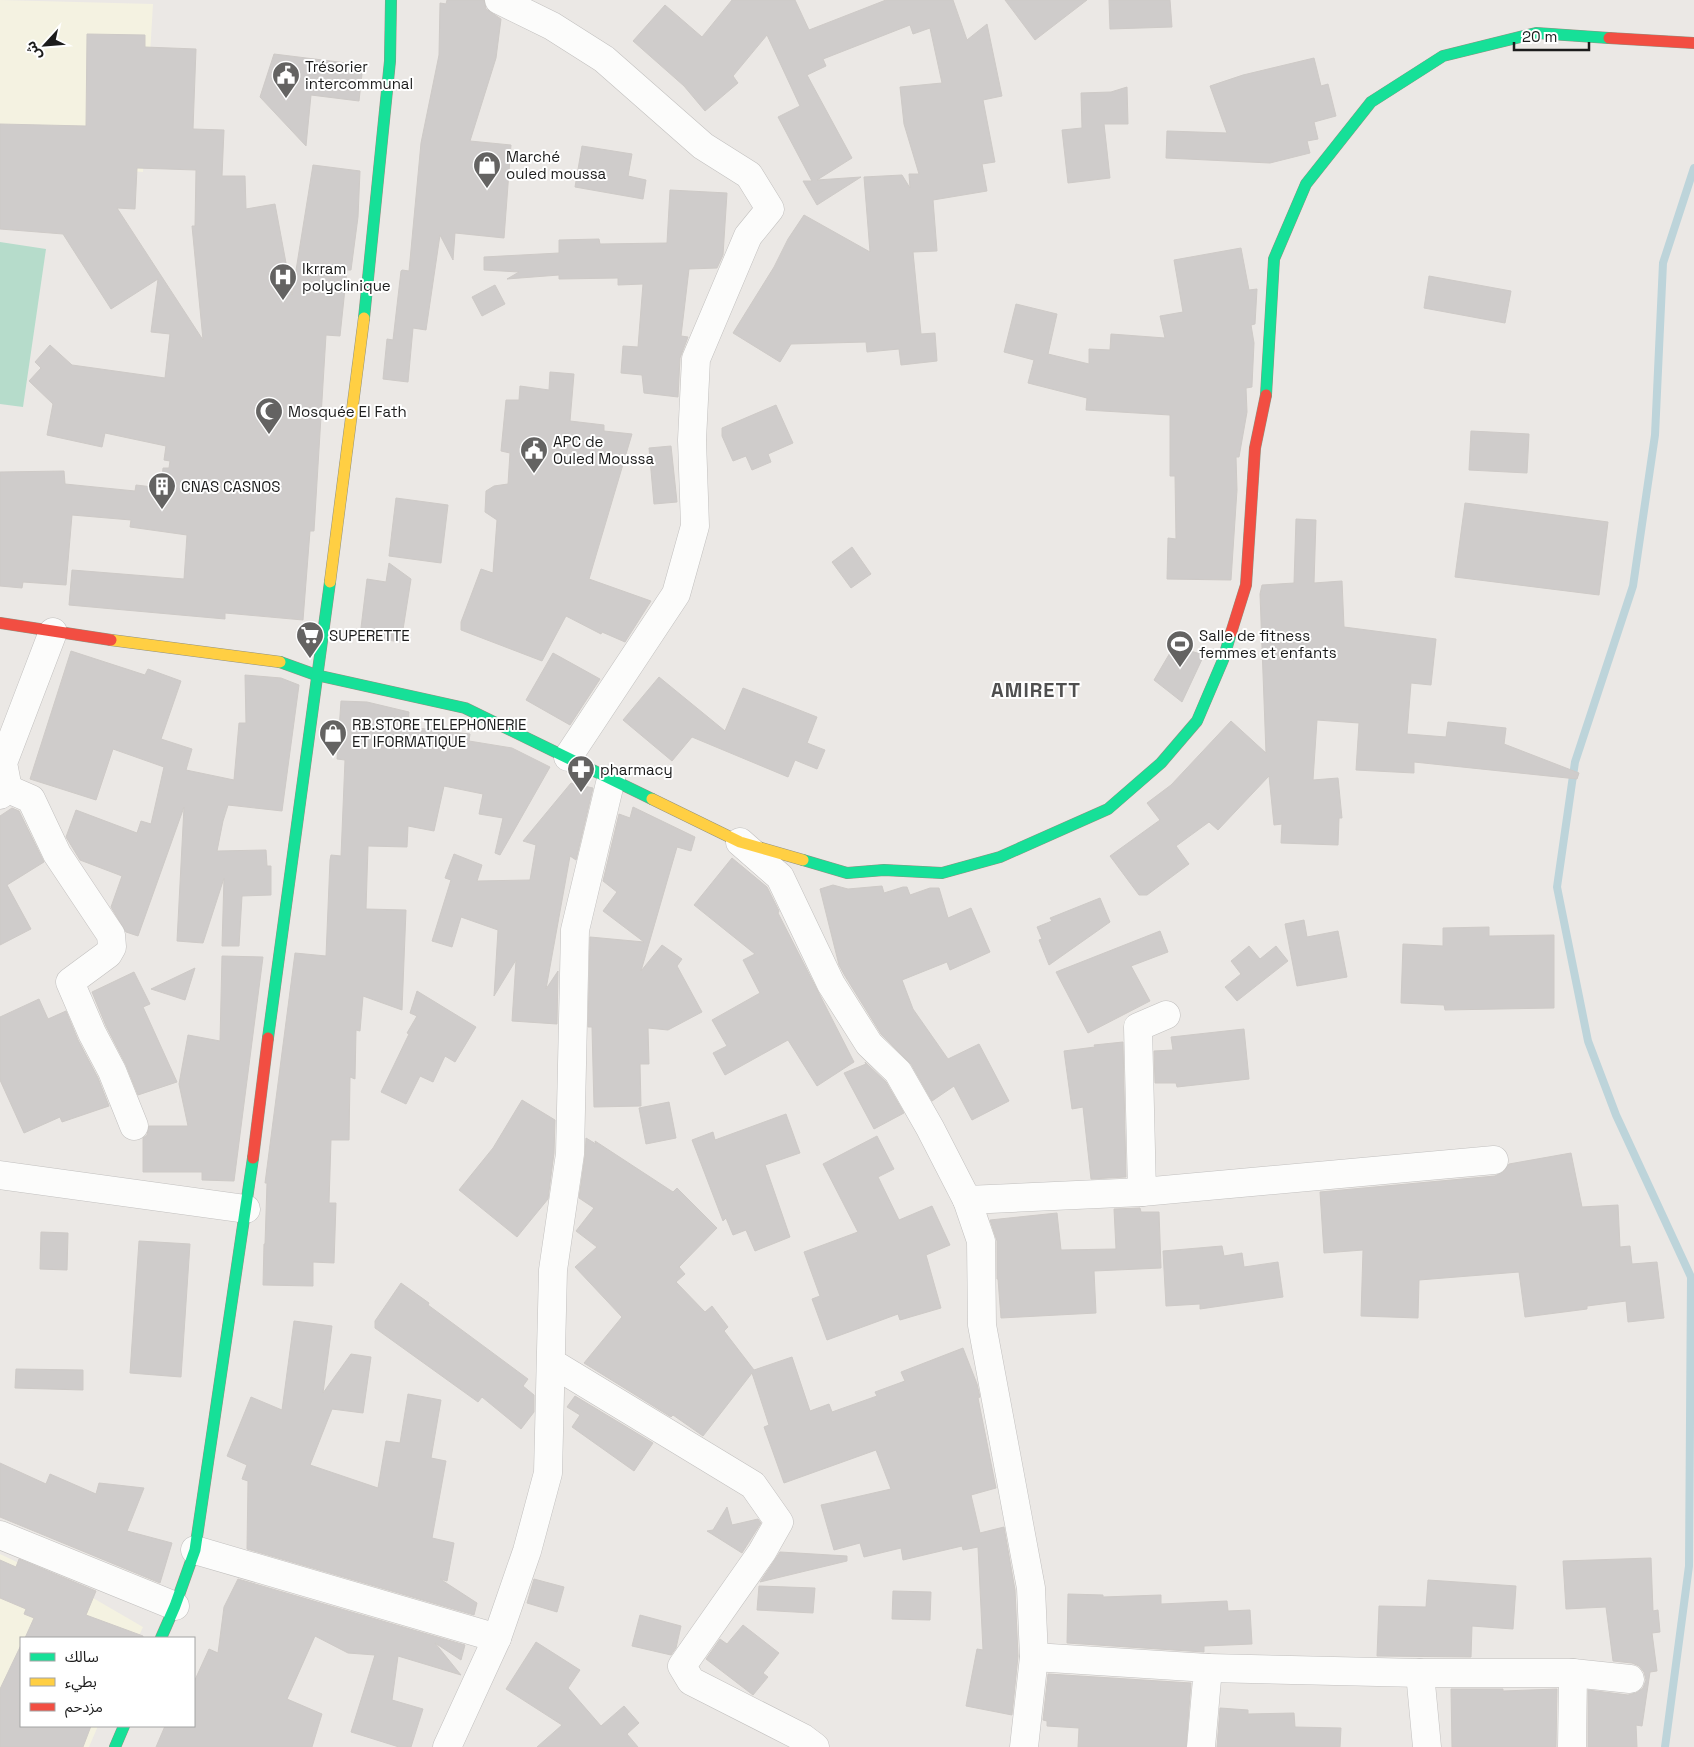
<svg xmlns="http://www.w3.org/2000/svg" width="1694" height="1747" viewBox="0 0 1694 1747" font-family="'Space Grotesk','Noto Sans Arabic',sans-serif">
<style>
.education{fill:#f4f2e1}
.pitch{fill:#b6dccb}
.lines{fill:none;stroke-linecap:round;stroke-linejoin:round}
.stream{stroke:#bdd4da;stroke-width:8}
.building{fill:#cfcccb;stroke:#cecac7;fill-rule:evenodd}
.street-casing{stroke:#c2c0bf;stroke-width:29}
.fast-casing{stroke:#919180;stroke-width:12}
.slow-casing{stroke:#919180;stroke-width:12}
.jam-casing{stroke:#919180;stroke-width:12}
.street{stroke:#fcfcfb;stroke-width:28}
.fast{stroke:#16e098;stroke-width:11}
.slow{stroke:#ffcf43;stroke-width:11}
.jam{stroke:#f24e42;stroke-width:11}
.labels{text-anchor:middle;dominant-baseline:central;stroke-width:4;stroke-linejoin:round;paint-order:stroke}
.poi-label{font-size:15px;fill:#1c1c1c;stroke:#fff;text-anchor:start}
.district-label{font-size:20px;font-weight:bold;letter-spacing:1px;fill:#4f4f4f;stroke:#fff}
</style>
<rect width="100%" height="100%" fill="#ebe8e5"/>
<g class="education">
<polygon points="0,0 153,4 143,172 0,161"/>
<polygon points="0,1554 93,1598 143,1627 138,1638 21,1638 21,1726 98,1726 89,1747 0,1747"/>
</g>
<polygon class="pitch" points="0,242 46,249 23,407 0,404"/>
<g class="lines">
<polyline class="stream" points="1665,1747 1689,1566 1691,1277 1616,1115 1588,1041 1557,887 1575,762 1633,586 1655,435 1663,263 1694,168"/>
</g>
<g class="building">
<polygon points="447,0 484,0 486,9 501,19 496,58 470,141 511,145 504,238 455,233 453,260 440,235 426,330 413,328 408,382 383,379 387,339 393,340 401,271 402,270 409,271 421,143 439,55 440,3 446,4"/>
<polygon points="732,0 795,0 809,30 886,0 953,0 967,40 987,24 1002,96 983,100 995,162 982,164 987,191 933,200 937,251 913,252 921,334 935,333 937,361 901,365 899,349 867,352 866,342 791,344 780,362 733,333 774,267 788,239 804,215 870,252 864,177 902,175 910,188 909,174 919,174 904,124 900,87 942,83 930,28 913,34 910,25 823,59 826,66 807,75 852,158 817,180 861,177 817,205 803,181 812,181 778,117 800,106 767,35 733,76 738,83 705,111 684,86 633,41 665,5 702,37"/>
<polygon points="1005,0 1087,0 1035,40"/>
<polygon points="1109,0 1170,0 1172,27 1110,29"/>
<path d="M 87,34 L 145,35 L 145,47 L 196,49 L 193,129 L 224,130 L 222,176 L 245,176 L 246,209 L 275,204 L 292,295 L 313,165 L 360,171 L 358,217 L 351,270 L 347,270 L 340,336 L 326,335 L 314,531 L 310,531 L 303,620 L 225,613 L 225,619 L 69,605 L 72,570 L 184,579 L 187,535 L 130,527 L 131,520 L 72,515 L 66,585 L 23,582 L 22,588 L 0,586 L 0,472 L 64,471 L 65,484 L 135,491 L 136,485 L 161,488 L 163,468 L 169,468 L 170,461 L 164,460 L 166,446 L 105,433 L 102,447 L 47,435 L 53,404 L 29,381 L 41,368 L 35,362 L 50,345 L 72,365 L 165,378 L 170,334 L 151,332 L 158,279 L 111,309 L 63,234 L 0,229 L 0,124 L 86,126 ZM 137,168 L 196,170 L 195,226 L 192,226 L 203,340 L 117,208 L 135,209 Z"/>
<polygon points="274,54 363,65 359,101 311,95 306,146 260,97"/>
<polygon points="1314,58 1321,86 1328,84 1336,116 1314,122 1318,139 1307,141 1310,153 1270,163 1166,158 1167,131 1227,133 1210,86 1243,75"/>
<polygon points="1127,87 1128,124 1104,124 1110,178 1068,183 1062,130 1082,128 1081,93 1111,92"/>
<polygon points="582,146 632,154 628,176 646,180 643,199 575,187"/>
<polygon points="670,190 727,193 723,255 717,268 689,269 681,336 688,337 680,358 678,397 644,393 642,375 621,373 623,346 638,347 643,284 618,285 618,278 559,279 559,275 507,279 519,272 484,270 484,257 559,253 559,240 599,239 600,244 667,243"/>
<polygon points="1241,248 1249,290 1257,289 1255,324 1251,325 1254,343 1252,385 1252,387 1246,388 1247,412 1239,457 1236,457 1237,490 1231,580 1167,579 1168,538 1176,539 1175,476 1170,476 1170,415 1086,410 1087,398 1028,383 1034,360 1004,352 1016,304 1057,314 1048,354 1089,364 1089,349 1110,350 1111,334 1165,338 1160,316 1183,312 1174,260"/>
<polygon points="1429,276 1511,291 1505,323 1424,308"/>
<polygon points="495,285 505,304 482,316 472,297"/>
<polygon points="550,372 574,374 570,421 604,425 604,431 632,434 589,579 651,601 625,642 602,632 601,634 566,616 542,661 461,630 461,622 481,569 493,573 497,520 485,512 486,491 494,486 508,484 510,453 501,451 506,400 519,400 520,386 549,390"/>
<polygon points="776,405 793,443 768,454 771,462 752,470 746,456 733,461 722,436 722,428"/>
<polygon points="1471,431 1529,434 1527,473 1469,470"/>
<polygon points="671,446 677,502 654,504 649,448"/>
<polygon points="396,498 448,505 441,563 389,556"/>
<polygon points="1465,503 1608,522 1599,595 1455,577"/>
<polygon points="1296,519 1316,520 1314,583 1342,581 1344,627 1436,639 1431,685 1411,683 1407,734 1446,737 1448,722 1506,728 1504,744 1579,773 1577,779 1414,762 1414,773 1356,770 1359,723 1317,720 1313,780 1338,778 1342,818 1339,818 1338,845 1281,843 1282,824 1274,825 1269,776 1218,830 1209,822 1176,846 1189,864 1147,895 1139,895 1110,856 1160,820 1147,803 1171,785 1231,721 1266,753 1260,594 1262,585 1294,583"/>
<polygon points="852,547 871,574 851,588 832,562"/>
<polygon points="389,563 411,579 401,642 360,636 367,579 386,582"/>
<polygon points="1174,646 1204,655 1182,702 1154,680"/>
<polygon points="71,651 145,675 148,669 181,681 161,739 192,749 186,770 234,780 239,723 246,723 245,675 281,678 299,685 282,811 228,805 223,821 217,851 266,850 267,866 271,866 271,895 242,896 239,946 222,946 224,878 203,943 177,941 184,807 138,936 126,932 111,907 122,876 80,860 66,837 76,810 137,833 141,821 151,824 164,767 113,749 96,800 30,779"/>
<polygon points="553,653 600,679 570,725 526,700"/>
<polygon points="659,677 725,731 743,688 817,717 807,743 825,750 817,769 795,760 788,777 692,737 672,761 623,720"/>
<polygon points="341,701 367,702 409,712 408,727 470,734 469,741 512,748 550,767 500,855 495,853 503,818 479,814 483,794 444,786 434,831 408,826 407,847 368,846 366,909 406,910 402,1010 363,996 360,1031 356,1030 355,1079 350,1077 349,1140 331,1140 329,1203 336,1203 334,1263 313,1262 313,1286 263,1285 264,1244 265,1244 267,1183 265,1183 295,953 326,956 330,860 331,855 341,856 345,760 337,759"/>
<polygon points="571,783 593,788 576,860 570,856 546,989 558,971 557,1024 512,1021 516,960 494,996 498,930 461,917 452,947 432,941 451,880 445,878 454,854 482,865 477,881 530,880 536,845 523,841"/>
<polygon points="633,807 695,837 691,851 677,847 641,971 662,945 682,959 677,966 702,1012 668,1030 648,1028 649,1064 640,1064 641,1106 594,1107 592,1027 588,1027 590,937 644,942 603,911 617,892 603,881 619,814 630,818"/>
<polygon points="12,808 19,811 44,862 7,885 31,929 0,945 0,816"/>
<polygon points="732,858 767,887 779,911 778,913 854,1062 817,1086 788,1040 725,1075 713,1053 727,1046 712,1020 760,993 743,960 755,954 694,905"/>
<polygon points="833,885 848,889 882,886 884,893 903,887 907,887 910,895 930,888 939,888 948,918 971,908 990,952 950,970 947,962 902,980 913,1009 948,1059 979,1044 1009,1101 972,1120 954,1086 932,1101 911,1064 881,1034 845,976 839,965 820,889"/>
<polygon points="1100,898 1110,922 1049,965 1039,940 1042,939 1037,927 1052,921 1050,918"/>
<polygon points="1304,920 1307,937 1338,931 1347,977 1297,986 1285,924"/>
<polygon points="1489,927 1489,936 1554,935 1554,1008 1445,1010 1444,1005 1401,1003 1403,944 1443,946 1443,928"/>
<polygon points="1160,931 1168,952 1131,966 1150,1001 1088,1033 1056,972"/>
<polygon points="1249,946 1260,959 1276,946 1288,961 1237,1001 1225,987 1241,974 1231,961"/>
<polygon points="222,956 263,957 234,1181 202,1180 202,1172 143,1172 143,1138 147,1135 149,1126 188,1126 179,1084 188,1035 220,1041"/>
<polygon points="195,968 185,1000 151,989"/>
<polygon points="134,972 150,1004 143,1007 177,1082 138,1095 126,1065 106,1026 92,992"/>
<polygon points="417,991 476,1027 455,1062 445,1056 433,1082 420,1076 406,1104 381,1092 409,1034 407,1033 417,1016 410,1013"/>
<polygon points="39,999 48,1019 66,1011 78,1040 98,1078 109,1106 62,1122 60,1117 24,1133 0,1080 0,1017"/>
<polygon points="1244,1029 1249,1079 1177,1087 1176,1083 1155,1083 1154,1051 1173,1050 1171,1037"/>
<polygon points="1123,1042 1126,1177 1091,1179 1083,1107 1072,1109 1064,1051 1095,1047 1094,1045"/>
<polygon points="865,1062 886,1082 904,1113 874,1129 844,1073 866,1064"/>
<polygon points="522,1100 555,1120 554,1153 548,1199 517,1237 459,1190 493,1148"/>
<polygon points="669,1102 676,1138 646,1144 639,1108"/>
<polygon points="786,1114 800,1153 765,1165 790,1237 755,1251 746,1230 733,1235 726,1218 723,1221 692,1140 713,1132 715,1140"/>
<polygon points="877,1136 894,1169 878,1177 899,1220 932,1206 950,1245 926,1255 941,1308 900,1320 898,1314 827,1340 812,1299 820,1296 804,1252 858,1232 823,1164"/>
<polygon points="586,1138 596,1144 595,1141 673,1192 677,1188 717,1228 679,1267 685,1274 676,1282 705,1312 712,1306 728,1327 724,1331 754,1370 792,1357 810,1411 829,1404 832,1412 877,1396 875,1392 905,1381 901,1372 963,1348 977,1384 980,1397 978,1398 996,1488 971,1495 980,1533 1004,1527 1015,1590 1018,1656 1012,1715 966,1706 977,1649 983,1650 978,1547 963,1550 962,1546 903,1560 901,1548 864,1557 860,1543 834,1550 821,1505 891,1489 876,1450 784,1483 764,1427 769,1425 752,1373 703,1436 673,1415 671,1417 584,1363 622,1317 575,1267 597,1247 576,1231 594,1208 579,1198 585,1156"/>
<polygon points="1571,1153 1582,1207 1618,1205 1620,1247 1630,1246 1632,1264 1657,1262 1664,1318 1628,1322 1626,1301 1587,1306 1587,1309 1525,1317 1519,1272 1419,1280 1418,1318 1361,1316 1363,1250 1324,1253 1320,1192 1495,1176 1503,1172 1509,1164"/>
<polygon points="1140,1208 1141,1212 1159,1212 1161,1268 1094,1271 1096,1313 1001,1318 998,1279 997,1279 997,1241 990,1220 1057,1213 1061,1250 1116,1249 1114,1209"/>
<polygon points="41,1232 68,1233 67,1270 40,1269"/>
<polygon points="139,1241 190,1244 181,1377 130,1373"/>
<polygon points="1222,1246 1224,1256 1242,1253 1244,1267 1278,1262 1283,1297 1200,1309 1200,1304 1166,1306 1163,1251"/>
<polygon points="401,1283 429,1303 428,1305 528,1379 523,1386 534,1395 534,1412 521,1429 482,1397 478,1402 375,1328 375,1321"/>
<polygon points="294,1321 332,1326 323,1393 351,1354 371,1357 363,1413 332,1409 310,1465 378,1488 386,1441 400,1443 408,1394 441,1400 431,1458 446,1461 432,1538 454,1543 447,1581 440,1579 477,1603 474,1615 247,1549 248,1481 242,1479 247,1465 227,1456 251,1397 282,1410"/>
<polygon points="16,1369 83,1370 83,1390 15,1388"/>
<polygon points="575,1396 653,1443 634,1471 572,1427 580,1415 567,1407"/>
<polygon points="0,1463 46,1484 50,1474 96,1494 99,1483 144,1488 127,1531 172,1543 160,1583 0,1517"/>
<polygon points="727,1507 732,1525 758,1519 761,1523 742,1553 707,1531 713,1530"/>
<polygon points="780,1552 847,1556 847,1561 760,1582"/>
<polygon points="1651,1558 1653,1611 1658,1610 1660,1632 1652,1633 1657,1671 1650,1672 1642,1726 1636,1725 1637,1747 1588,1747 1588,1690 1628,1695 1636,1693 1643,1688 1646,1680 1644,1672 1639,1666 1632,1663 1613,1661 1606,1607 1566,1609 1563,1561"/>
<polygon points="19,1559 96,1591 86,1615 143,1636 143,1638 25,1638 34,1618 24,1614 26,1609 0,1598 0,1560 16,1567"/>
<polygon points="238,1579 465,1645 461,1660 435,1643 461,1675 398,1656 392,1700 423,1709 411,1747 399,1747 351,1732 375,1655 348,1653 315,1636 287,1699 322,1714 312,1747 156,1747 165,1726 194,1726 194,1682 209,1649 218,1653 224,1607"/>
<polygon points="534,1579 564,1587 557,1612 527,1603"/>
<polygon points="1428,1580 1516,1586 1513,1629 1472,1626 1471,1657 1377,1656 1379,1606 1426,1607"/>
<polygon points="759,1586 815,1588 813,1613 757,1610"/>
<polygon points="893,1591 931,1592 930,1620 892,1619"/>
<polygon points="1068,1594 1103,1595 1103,1597 1161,1595 1161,1604 1227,1601 1228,1611 1250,1610 1252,1644 1204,1646 1204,1652 1067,1643"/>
<polygon points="640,1615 681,1626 676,1648 671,1655 632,1646"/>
<polygon points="743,1625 779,1653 763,1673 768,1677 753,1695 706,1659 720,1639 727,1644"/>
<polygon points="536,1642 580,1670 568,1688 601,1726 624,1706 639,1723 627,1734 638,1747 537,1747 562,1725 506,1689"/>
<polygon points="21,1645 21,1726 91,1726 83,1747 0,1747 0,1689"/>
<polygon points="1048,1674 1191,1683 1186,1747 1078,1747 1079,1728 1047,1726 1047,1721 1043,1720"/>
<polygon points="1451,1689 1503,1689 1503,1691 1557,1689 1556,1747 1452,1747"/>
<polygon points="1220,1708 1248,1710 1248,1714 1294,1713 1295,1727 1341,1728 1340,1747 1217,1747"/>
</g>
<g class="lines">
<g class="street-casing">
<g id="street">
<polyline points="499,0 552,26 604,59 703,146 749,175 770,209 748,236 696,359 692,440 695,526 676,594 568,757"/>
<polyline points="8,789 31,799 57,854 111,935 112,947 108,954 70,982 92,1033 112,1071 134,1126"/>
<polyline points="0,795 8,789 3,763 53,632"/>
<polyline points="740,842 780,877 831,984 869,1044 898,1072 930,1128 967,1200 981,1241 982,1325 1031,1588 1034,1657 1024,1747"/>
<polyline points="0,1175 246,1209"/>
<polyline points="1142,1192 1138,1027 1166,1015"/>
<polyline points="967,1200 1142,1192 1494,1160"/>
<polyline points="552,1363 753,1485 779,1522 762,1552 682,1666 691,1681 803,1738 815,1747"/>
<polyline points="0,1535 175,1606"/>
<polyline points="195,1550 497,1638"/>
<polyline points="1034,1657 1208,1668 1201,1747"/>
<polyline points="1208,1668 1420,1673 1573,1673 1630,1679"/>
<polyline points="1420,1673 1427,1747"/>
<polyline points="447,1747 497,1638 527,1551 548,1473 553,1270 570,1154 575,930 611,779"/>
<polyline points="1572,1747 1573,1673"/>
</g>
</g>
<g class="fast-casing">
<g id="fast">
<polyline points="364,318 390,61 391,0"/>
<polyline points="1266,395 1274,259 1306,184 1371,102 1443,56 1536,33 1609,38"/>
<polyline points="280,662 316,675 465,708 652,799"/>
<polyline points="803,860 847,873 884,870 942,873 1000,857 1108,809 1161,763 1197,721 1223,660 1231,633"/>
<polyline points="268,1038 330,582"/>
<polyline points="161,1638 175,1606 195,1550 253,1158"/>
<polyline points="115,1747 124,1726"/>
</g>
</g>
<g class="slow-casing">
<g id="slow">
<polyline points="330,582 364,318"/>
<polyline points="111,640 280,662"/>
<polyline points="652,799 740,842 803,860"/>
</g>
</g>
<g class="jam-casing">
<g id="jam">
<polyline points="1609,38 1694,43"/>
<polyline points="0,623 111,640"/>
<polyline points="1231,633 1246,585 1255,448 1266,395"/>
<polyline points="253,1158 268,1038"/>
</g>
</g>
<use href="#street" class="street"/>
<use href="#fast" class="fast"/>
<use href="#slow" class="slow"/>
<use href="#jam" class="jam"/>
</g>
<defs>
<g id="civic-pin" transform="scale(1.4375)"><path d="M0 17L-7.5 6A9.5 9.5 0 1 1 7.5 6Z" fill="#646362" stroke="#fff"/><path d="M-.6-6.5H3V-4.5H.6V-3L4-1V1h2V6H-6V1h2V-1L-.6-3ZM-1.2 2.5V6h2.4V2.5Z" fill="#fff"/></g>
<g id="shop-pin" transform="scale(1.4375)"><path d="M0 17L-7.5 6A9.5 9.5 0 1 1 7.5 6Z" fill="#646362" stroke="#fff"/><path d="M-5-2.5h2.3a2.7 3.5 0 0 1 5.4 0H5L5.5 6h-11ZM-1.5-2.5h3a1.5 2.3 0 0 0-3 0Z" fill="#fff"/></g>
<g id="hospital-pin" transform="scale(1.4375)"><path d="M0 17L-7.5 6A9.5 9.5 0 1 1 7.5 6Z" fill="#646362" stroke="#fff"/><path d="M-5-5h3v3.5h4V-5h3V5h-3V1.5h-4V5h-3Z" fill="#fff"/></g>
<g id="mosque-pin" transform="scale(1.4375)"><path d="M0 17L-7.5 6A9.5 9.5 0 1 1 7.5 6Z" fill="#646362" stroke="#fff"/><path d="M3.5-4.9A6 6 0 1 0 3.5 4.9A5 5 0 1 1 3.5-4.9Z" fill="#fff"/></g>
<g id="building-pin" transform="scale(1.4375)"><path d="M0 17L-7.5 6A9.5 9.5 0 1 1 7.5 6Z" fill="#646362" stroke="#fff"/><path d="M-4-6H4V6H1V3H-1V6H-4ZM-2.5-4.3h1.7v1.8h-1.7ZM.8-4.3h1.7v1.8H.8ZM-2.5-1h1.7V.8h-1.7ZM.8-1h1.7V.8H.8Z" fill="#fff"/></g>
<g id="supermarket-pin" transform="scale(1.4375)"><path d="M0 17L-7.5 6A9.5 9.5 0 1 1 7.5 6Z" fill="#646362" stroke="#fff"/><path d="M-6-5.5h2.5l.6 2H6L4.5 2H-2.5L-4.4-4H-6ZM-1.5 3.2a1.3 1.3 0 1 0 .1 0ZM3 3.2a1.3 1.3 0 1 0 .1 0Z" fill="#fff"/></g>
<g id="stadium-pin" transform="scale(1.4375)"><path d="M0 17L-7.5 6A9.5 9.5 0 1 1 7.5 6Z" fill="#646362" stroke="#fff"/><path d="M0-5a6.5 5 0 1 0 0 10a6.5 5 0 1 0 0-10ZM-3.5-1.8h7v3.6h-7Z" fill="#fff"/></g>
<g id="pharmacy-pin" transform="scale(1.4375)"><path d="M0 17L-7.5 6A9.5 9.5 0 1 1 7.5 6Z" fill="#646362" stroke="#fff"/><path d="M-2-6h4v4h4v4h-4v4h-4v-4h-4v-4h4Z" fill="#fff"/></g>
</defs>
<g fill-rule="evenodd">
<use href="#civic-pin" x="286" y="75"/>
<use href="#shop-pin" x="487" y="165"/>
<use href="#hospital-pin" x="283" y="277"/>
<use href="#mosque-pin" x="269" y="411"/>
<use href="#civic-pin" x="534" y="450"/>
<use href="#building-pin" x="162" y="486"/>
<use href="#supermarket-pin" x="310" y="635"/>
<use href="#stadium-pin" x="1180" y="644"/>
<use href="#shop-pin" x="333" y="733"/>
<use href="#pharmacy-pin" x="581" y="769"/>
</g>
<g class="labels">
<g class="poi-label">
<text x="305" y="66">Trésorier<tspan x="305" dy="17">intercommunal</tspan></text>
<text x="506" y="156">Marché<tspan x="506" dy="17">ouled moussa</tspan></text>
<text x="302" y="268">Ikrram<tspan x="302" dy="17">polyclinique</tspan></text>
<text x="288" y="411">Mosquée El Fath</text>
<text x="553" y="441">APC de<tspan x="553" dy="17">Ouled Moussa</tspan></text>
<text x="181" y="486">CNAS CASNOS</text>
<text x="329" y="635">SUPERETTE</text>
<text x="1199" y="635">Salle de fitness<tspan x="1199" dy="17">femmes et enfants</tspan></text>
<text x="352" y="724">RB.STORE TELEPHONERIE<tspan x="352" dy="17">ET IFORMATIQUE</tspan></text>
<text x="600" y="769">pharmacy</text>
</g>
<g class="district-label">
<text x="1036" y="690">AMIRETT</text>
</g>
</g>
<rect x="20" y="1637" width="175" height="90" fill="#ffffff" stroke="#a4a4a4"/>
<rect x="30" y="1653" width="25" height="8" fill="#16e098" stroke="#a4a4a4"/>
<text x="65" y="1662" font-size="15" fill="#1c1c1c">سالك</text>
<rect x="30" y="1678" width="25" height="8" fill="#ffcf43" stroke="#a4a4a4"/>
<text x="65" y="1687" font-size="15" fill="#1c1c1c">بطيء</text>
<rect x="30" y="1703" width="25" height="8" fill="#f24e42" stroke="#a4a4a4"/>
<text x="65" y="1712" font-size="15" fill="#1c1c1c">مزدحم</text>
<g transform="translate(45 45) rotate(244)" stroke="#ffffff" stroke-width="4" paint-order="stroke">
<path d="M0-4L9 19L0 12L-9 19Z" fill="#1c1c1c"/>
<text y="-8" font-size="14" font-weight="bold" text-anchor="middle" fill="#1c1c1c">ش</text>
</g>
<path d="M1514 42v8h75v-8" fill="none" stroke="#1c1c1c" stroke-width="2.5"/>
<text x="1522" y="42" font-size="15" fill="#1c1c1c" stroke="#ffffff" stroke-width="4" paint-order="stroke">20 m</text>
</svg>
